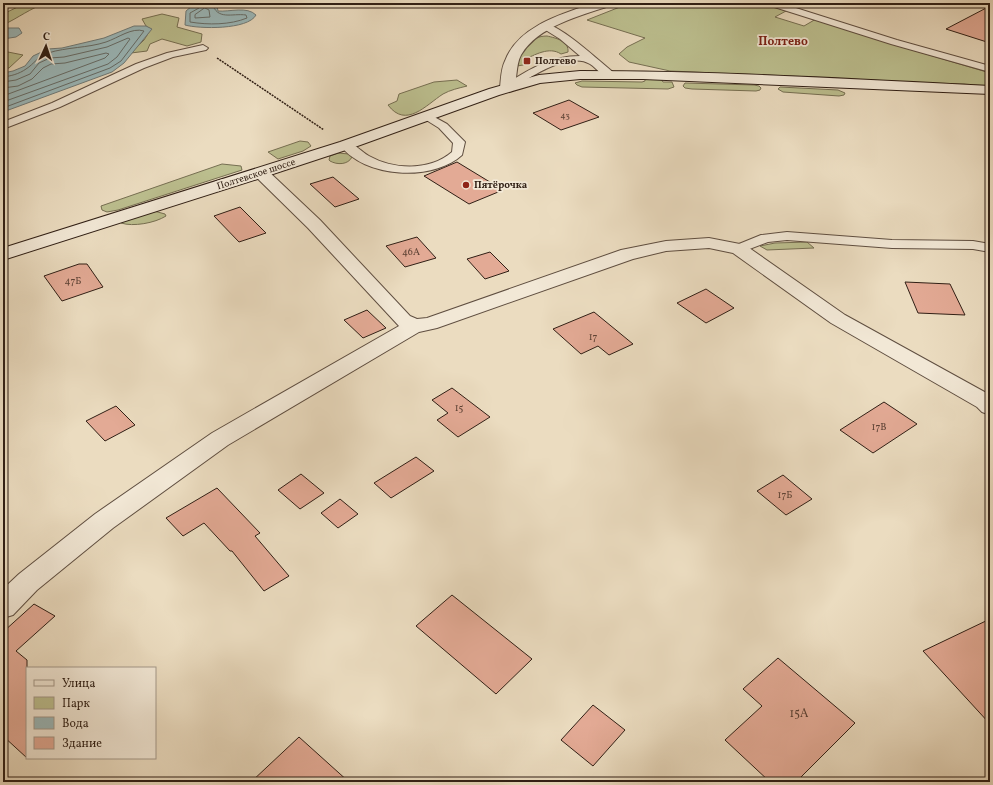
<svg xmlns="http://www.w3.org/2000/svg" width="993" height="785" viewBox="0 0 993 785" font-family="Vollkorn,serif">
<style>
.green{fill:#bcbf8f;stroke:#766f52}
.water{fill:#9bb9bb;stroke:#707b79}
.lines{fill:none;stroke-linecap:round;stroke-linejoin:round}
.shore{stroke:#666c68;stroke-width:1}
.stream{fill:#707b79;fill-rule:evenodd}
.building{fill:#e3aa95;stroke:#301f15}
.lane-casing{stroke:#5f4e40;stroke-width:2}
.street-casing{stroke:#5f4e40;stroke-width:2}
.secondary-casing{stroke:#301f15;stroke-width:2}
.path{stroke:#301f15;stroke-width:1.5;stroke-dasharray:2 1;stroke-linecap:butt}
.lane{fill:#f2e8d6;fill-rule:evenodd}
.street{fill:#f2e8d6;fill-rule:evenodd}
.secondary{fill:#f2e8d6;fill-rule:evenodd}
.poi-dot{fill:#8f2418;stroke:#f2e8d6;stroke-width:1.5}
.labels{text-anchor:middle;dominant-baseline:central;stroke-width:3.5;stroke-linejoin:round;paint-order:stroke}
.far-number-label{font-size:9px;fill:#5d4235}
.far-poi-label{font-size:10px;font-weight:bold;fill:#301f15;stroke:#f2e8d6;text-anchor:start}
.far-street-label{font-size:10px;fill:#301f15;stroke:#f2e8d6}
.number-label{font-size:10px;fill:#5d4235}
.far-quarter-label{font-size:12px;font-weight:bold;fill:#7a1f14;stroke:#f2e8d6}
.near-number-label{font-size:12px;fill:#5d4235}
</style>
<rect width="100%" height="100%" fill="#ebdcc0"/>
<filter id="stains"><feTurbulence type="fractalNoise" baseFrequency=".005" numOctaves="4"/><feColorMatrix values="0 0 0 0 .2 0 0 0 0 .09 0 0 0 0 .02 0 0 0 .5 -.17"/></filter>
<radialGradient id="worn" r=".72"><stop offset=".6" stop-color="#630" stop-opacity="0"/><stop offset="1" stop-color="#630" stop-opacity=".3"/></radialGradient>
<g class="green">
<path d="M 26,3 L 46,3 C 31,8 18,18 3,25 L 3,14 Z"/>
<polygon points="630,3 762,3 786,11 775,17 804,26 816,19 889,43 990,73 990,86 791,76 670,71 629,62 619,54 627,47 645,38 587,20"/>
<polygon points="162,14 179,18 177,27 202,34 201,42 187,46 162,39 150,44 147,51 131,53 144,40 151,29 146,26 142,19"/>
<path d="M 547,36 C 556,38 569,41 568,52 L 561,54 C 549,46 535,55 523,60 L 528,63 L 523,65 L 517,66 L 516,63 C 523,49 530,36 547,36 Z"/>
<polygon points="3,51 23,55 9,68 3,69"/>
<polygon points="645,79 661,79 663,82 672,82 674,87 668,89 582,87 577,85 575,83 582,81 642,82 645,81"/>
<path d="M 457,80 L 467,86 C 459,88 450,90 443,94 C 426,105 406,129 388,105 L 397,101 L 399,94 L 434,82 Z"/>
<polygon points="685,83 754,85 759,86 761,88 760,90 756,91 692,89 685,88 683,86"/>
<polygon points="780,87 838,90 845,93 844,95 839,96 783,92 778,89"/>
<polygon points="300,141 308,142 311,146 303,151 278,159 268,152"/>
<path d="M 338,153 L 349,154 L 352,157 C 348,165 337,165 330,161 L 329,160 L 330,156 Z"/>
<polygon points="222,164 241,166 242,170 118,210 107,212 102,210 101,206"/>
<path d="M 154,211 L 165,214 L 166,216 C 155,223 133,227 121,223 L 120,219 Z"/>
<polygon points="807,242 814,248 767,250 760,246 775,243"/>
</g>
<g class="water">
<path d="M 204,3 L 212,3 L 217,6 L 218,11 C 230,12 247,6 256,15 C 248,30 199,29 185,25 L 186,11 L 192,6 Z"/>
<polygon points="134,26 146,26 152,29 124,63 112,72 3,112 3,73 13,71 25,66 33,56 48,49 62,48 104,38"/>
<polygon points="3,28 19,28 22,33 16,37 3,39"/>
</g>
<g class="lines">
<g class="shore">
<path d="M 201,3 L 199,8 L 190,13 L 190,22 C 208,25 230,25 247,18 L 246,15 C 232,13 217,21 212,3"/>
<polygon points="205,8 209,10 210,17 195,18 195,15"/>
<path d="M 3,77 C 11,76 19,74 26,69 C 34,64 38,56 48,53 C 67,47 88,48 106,42 C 118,38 132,27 144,31 L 121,61 L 110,68 L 3,108"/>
<polyline points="3,82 16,80 30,74 39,63 50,58 64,57 107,47 128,38 130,39 117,57 108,64 3,102"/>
<polyline points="3,88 18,86 32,79 43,68 51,64 65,63 106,53 109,54 105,58 3,96"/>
</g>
<polygon class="stream" points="14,3 20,3 3,11 3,7"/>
</g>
<g class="building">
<polygon points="990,6 990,43 946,29"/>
<polygon points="569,100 599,117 561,130 533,113"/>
<polygon points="457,162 503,190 469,204 424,176"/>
<polygon points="333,177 359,199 335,207 310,184"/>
<polygon points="240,207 266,233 239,242 214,216"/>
<polygon points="417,237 436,258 405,267 386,246"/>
<polygon points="490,252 509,271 485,279 467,259"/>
<polygon points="79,264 87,264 103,287 62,301 44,276"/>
<polygon points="905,282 950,284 965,315 918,313"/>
<polygon points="706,289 734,308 706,323 677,303"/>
<polygon points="367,310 386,328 363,338 344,320"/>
<polygon points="594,312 633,344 609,355 598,346 581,354 553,329"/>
<polygon points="452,388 490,417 458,437 437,420 448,413 432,400"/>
<polygon points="884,402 917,424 873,453 840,430"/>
<polygon points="116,406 135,425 105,441 86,421"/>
<polygon points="416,457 434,471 391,498 374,483"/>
<polygon points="301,474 324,493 300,509 278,490"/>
<polygon points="783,475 812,499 786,515 757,491"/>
<polygon points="217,488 260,533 255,536 289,576 264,591 232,551 230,551 204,523 183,536 166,518"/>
<polygon points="340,499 358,514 338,528 321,513"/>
<polygon points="452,595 532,659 496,694 416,626"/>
<polygon points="34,604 55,616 16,651 27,660 27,758 3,736 3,632"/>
<polygon points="990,619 990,724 923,651"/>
<polygon points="778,658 855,723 796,782 770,782 725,740 762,706 743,689"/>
<polygon points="593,705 625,730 593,766 561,740"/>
<polygon points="299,737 349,782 251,782"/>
</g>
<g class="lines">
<g class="lane-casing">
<g id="lane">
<polygon points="767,3 780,3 897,40 990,66 990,72 891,44 768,5"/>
<path d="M 547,24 C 565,29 598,60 614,73 L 615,75 L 614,77 C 604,80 598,69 590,64 C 569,51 528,78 511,90 L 503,90 L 502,88 L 503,86 C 528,70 550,56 580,56 L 560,39 L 544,29 L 542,27 Z"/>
<polygon points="203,45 208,48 206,50 173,57 144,68 60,107 3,129 3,122 52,103 136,64 167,53"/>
<path d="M 427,113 L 447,124 L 465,142 L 462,155 C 433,182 364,178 340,145 L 342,143 C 352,140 360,151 369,156 C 394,170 430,171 452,152 L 453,143 L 439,128 L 423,118 L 422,116 Z"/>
<polygon points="787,232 892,240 973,241 990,244 990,252 973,249 892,248 787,240 768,242 739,253 734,252 732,249 734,246 761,235"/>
</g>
</g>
<g class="street-casing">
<g id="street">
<path d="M 594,3 L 611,3 L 609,6 C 580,16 538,26 521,55 C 515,66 518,82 512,91 L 507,92 L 502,91 L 500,88 C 501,79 501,69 505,61 C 518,26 562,14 594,3 Z"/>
<polygon points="261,168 267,170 320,220 410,316 417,319 427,318 621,250 666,241 709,238 745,245 845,315 990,395 990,415 982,412 977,407 831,323 733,253 709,248 666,251 633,259 437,328 419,332 228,445 113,528 37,590 13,615 3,618 3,589 19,574 95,514 212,433 399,326 308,228 255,176 253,173 255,170"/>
</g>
</g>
<g class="secondary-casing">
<path id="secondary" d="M 580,71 C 717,71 853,79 990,86 L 990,94 L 643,79 L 580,79 L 540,83 L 499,95 L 352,148 L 267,176 L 3,260 L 3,248 L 340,142 L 489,89 L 539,75 Z"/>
</g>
<polyline class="path" points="217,58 324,130"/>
<use href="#lane" class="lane"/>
<use href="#street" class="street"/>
<use href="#secondary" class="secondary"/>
</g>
<g class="poi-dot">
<rect x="523" y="57" width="8" height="8" rx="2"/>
<circle cx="466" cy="185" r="4"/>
</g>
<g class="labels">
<g class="far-number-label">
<text x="565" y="115">43</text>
</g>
<g class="far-poi-label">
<text x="535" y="61">Полтево</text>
<text x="474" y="185">Пятёрочка</text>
</g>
<g class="far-street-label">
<text transform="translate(256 174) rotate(-18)">Полтевское шоссе</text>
</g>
<g class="number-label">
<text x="411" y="252">46А</text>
<text x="73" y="281">47Б</text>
<text x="593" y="337">17</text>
<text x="459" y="408">15</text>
<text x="879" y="427">17В</text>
<text x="785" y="495">17Б</text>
</g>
<g class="far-quarter-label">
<text x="783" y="42">Полтево</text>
</g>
<g class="near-number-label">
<text x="799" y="714">15А</text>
</g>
</g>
<rect width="993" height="785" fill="none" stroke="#ebdcc0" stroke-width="16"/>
<rect x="4" y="4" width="985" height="777" fill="none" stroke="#301f15" stroke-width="2"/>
<rect x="8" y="8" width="977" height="769" fill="none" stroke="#301f15"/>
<rect x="26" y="667" width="130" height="92" fill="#f2e8d6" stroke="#a49889"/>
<rect x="34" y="680" width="20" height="6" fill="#f2e8d6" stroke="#a49889"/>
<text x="62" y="687" font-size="12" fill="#301f15">Улица</text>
<rect x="34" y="697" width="20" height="12" fill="#bcbf8f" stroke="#a49889"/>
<text x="62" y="707" font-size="12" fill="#301f15">Парк</text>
<rect x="34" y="717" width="20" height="12" fill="#9bb9bb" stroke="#a49889"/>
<text x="62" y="727" font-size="12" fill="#301f15">Вода</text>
<rect x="34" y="737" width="20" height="12" fill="#e3aa95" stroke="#a49889"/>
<text x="62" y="747" font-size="12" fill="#301f15">Здание</text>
<g transform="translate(46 46) rotate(3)" stroke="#f2e8d6" stroke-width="3" paint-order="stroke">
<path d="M0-3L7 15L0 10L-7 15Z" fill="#301f15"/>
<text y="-6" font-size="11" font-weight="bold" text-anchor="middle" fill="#301f15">С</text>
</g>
<rect width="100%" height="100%" filter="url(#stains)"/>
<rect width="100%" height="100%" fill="url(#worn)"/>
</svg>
